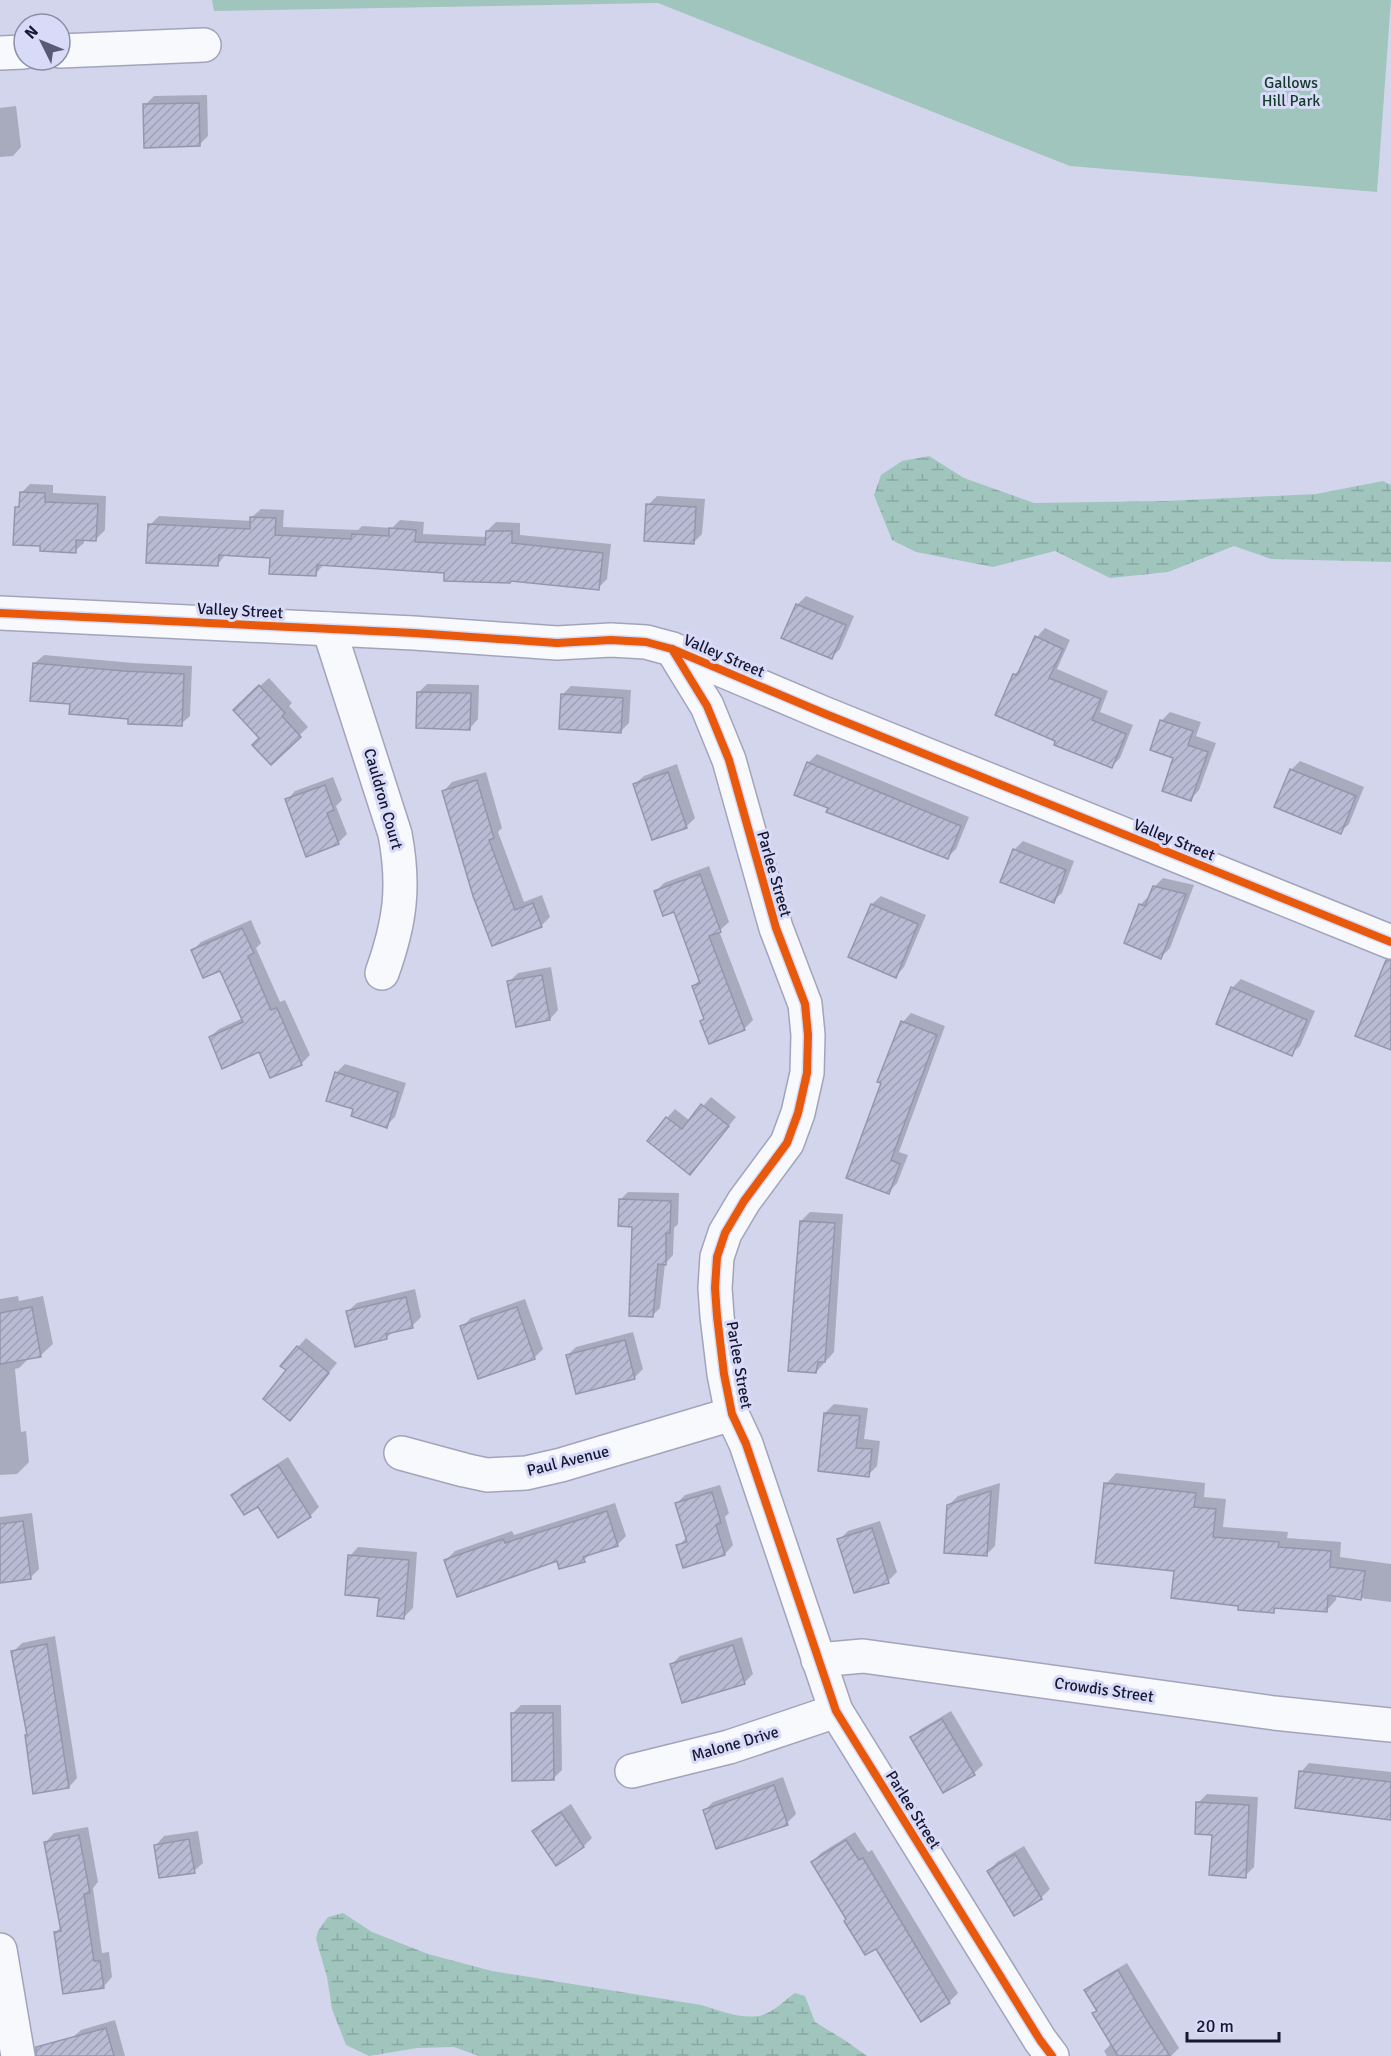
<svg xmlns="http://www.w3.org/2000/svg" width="1391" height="2056" viewBox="0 0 1391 2056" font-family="Signika,sans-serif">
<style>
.wetland{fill:url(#wetland-marsh)}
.green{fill:#a0c5bd}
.shadow{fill:#0003}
.building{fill:url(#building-hatch);stroke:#9596ad;stroke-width:1.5}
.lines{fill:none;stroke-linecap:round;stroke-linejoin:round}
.street-casing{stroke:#a2a4bb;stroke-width:36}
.street{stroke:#f8f9fc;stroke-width:33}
.cycleway-casing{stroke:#d8dbf8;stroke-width:11}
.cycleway{stroke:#e8590c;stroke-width:8}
.labels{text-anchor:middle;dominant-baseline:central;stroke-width:6;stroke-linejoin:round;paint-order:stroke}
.park-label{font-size:16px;fill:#113c28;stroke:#d8dbf8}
.street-label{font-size:16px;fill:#171731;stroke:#d8dbf8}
</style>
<defs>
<pattern id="wetland-marsh" width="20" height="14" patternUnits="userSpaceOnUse" patternTransform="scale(1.5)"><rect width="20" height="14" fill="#a0c5bd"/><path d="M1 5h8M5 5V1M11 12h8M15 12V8" fill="none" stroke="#89a8a3"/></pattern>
<pattern id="building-hatch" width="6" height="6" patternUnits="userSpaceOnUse" patternTransform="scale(1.5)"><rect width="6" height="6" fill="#b9bbd5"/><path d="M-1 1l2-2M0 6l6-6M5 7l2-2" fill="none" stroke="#9ea0b7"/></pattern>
</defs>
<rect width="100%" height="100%" fill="#d3d5ed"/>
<g class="wetland">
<polygon points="929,456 964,478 1034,503 1166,501 1316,494 1383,481 1391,485 1391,562 1271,559 1234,546 1168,572 1110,578 1055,551 993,567 916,552 892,540 874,495 881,475 902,461"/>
<path d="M 343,1913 L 372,1932 L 428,1954 L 492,1971 L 701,2005 C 719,2010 739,2019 758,2016 C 772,2014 785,2000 795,1993 L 805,1996 L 815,2022 L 846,2041 L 867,2056 L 479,2056 L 454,2047 L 417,2048 L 369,2056 L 346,2045 L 332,2009 L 327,1977 L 316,1939 L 318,1931 L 328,1917 Z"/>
</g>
<polygon class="green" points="212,0 1391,0 1377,192 1070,166 658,3 214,11"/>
<g class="shadow">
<polygon points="207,95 208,136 199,145 145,105 154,96"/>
<polygon points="16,106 21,147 13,156 0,157 0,108"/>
<polygon points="30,484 53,485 53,493 106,496 105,530 96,539 84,539 84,543 75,551 42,545 16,508 21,503 21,493"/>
<polygon points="657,496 705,499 702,534 693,543 648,505"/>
<polygon points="261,509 284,510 283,527 358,530 362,526 392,528 400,520 424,522 423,534 487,537 487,531 496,522 520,523 520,535 611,544 607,579 598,588 446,572 324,564 315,575 271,557 226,554 217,565 150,525 159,516 252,521 252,517"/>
<polygon points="806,596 854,616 840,649 831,658 797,605"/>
<polygon points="1045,628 1070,640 1057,669 1108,691 1100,712 1133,725 1120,758 1111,767 1057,741 1014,675 1022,667 1037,637"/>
<polygon points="44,655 133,663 192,666 190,716 181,724 129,718 71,703 35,663"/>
<polygon points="269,678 292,703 289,706 308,727 271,763 243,701"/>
<polygon points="427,684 479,685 478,719 470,728 419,692"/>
<polygon points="571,686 631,690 629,723 620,732 562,695"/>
<polygon points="1170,712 1201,722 1196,736 1216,743 1199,790 1191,799 1161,721"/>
<polygon points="817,754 969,817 956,849 947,858 830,807 808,763"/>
<polygon points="1300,761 1364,787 1349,824 1340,832 1291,770"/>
<polygon points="677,764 695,818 686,827 635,784 644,776"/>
<polygon points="486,772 502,828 498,832 524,902 542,895 550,917 541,926 493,944 444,791 452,782"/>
<polygon points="333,777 342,800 336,806 347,834 338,843 287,800 295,791"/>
<polygon points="1023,841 1074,861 1062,893 1053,901 1014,850"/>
<polygon points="709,866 729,922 719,931 753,1020 744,1029 693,986 700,980 675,910 656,891 664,883"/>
<polygon points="1163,878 1194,885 1170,948 1161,957 1140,905 1149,896 1150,896 1154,887"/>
<polygon points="881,896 926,915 904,967 896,976 872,904"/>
<polygon points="251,920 261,943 256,948 280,1002 285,1000 310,1055 301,1064 210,1037 219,1029 243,1018 221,969 192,951 201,942"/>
<polygon points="551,967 558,1010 550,1019 509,982 518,973"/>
<polygon points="1241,979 1315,1011 1300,1046 1291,1054 1232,988"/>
<polygon points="911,1013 945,1026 899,1152 908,1155 897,1183 889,1192 883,1083 903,1022"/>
<polygon points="345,1064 406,1083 395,1117 386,1126 355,1108 336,1073"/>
<polygon points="711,1097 736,1117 690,1173 667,1118 675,1109 690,1121"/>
<polygon points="628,1192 679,1193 678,1224 674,1228 673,1255 665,1264 660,1308 652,1316 634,1225 620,1200"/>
<polygon points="810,1212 843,1214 834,1352 816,1372 801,1221"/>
<polygon points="415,1289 421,1317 412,1326 394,1331 386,1338 348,1311 357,1303"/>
<polygon points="18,1296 19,1301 43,1296 53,1344 41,1355 29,1358 19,1368 15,1369 21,1432 26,1431 29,1462 17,1474 0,1475 0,1299"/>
<polygon points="525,1299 543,1349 534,1358 462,1327 471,1318"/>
<polygon points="633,1332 643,1369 634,1378 567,1356 576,1347"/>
<polygon points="306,1338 337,1363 290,1419 288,1370 298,1347"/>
<polygon points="834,1404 868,1408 864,1439 880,1441 877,1466 868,1475 825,1413"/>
<polygon points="288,1457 319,1507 310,1516 278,1536 259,1505 233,1495 242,1486"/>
<polygon points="1116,1473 1205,1483 1204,1497 1226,1499 1223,1527 1288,1532 1287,1538 1341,1542 1340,1557 1391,1564 1391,1602 1337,1595 1336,1600 1326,1611 1278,1607 1273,1611 1240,1604 1176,1569 1106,1484"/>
<polygon points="1000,1483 995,1546 986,1555 949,1505 958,1496"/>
<polygon points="720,1485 729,1513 725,1517 733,1545 725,1554 678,1546 687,1537 676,1504 685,1495"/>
<polygon points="615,1503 626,1536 617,1545 592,1552 584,1560 560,1567 558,1559 446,1560 455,1551 512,1531 514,1535"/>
<polygon points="32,1513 39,1569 31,1577 0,1581 0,1517"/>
<polygon points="880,1521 897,1572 888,1581 839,1540 848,1531"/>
<polygon points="358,1547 417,1552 413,1608 404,1617 380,1596 350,1556"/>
<polygon points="55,1636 77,1778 69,1787 13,1652 22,1643"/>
<polygon points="742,1637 753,1674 744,1683 672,1664 680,1656"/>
<polygon points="521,1705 561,1705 562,1770 553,1779 512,1714"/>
<polygon points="951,1711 983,1765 974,1773 912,1737 921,1729"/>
<polygon points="1309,1763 1391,1772 1391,1818 1301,1772"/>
<polygon points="783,1777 796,1814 787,1823 705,1810 713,1802"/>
<polygon points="1207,1794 1258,1797 1254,1867 1245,1876 1213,1834 1198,1803"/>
<polygon points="571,1804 592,1838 584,1846 556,1864 534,1831 543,1822"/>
<polygon points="88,1827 98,1882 93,1888 102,1953 109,1952 112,1977 104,1986 55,1933 62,1926 46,1842 54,1833"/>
<polygon points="198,1831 203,1863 194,1871 156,1845 164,1836"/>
<polygon points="855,1832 868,1852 872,1850 958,1993 949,2002 922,2019 876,1947 848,1919 812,1862 821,1853"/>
<polygon points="1024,1846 1050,1889 1041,1898 1014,1914 989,1871 997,1862"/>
<polygon points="1127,1963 1179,2048 1171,2056 1107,2056 1104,2051 1112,2043 1094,2013 1098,2010 1086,1990 1095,1982"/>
<polygon points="115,2020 125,2056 77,2056 72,2038 81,2030"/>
</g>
<g class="building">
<polygon points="199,103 200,146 144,148 143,104"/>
<polygon points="20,492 45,493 45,502 98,504 96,541 76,540 76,553 40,551 40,546 13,545 15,507 19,507"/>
<polygon points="646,504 696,507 694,544 644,541"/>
<polygon points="250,517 276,518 275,535 351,539 352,534 389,536 389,528 416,530 415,542 485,545 486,531 512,531 512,543 603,553 599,590 511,581 510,583 444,581 444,573 317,565 316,576 269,574 270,558 219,555 218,566 146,563 148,524 250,529"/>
<polygon points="796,604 846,625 832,659 781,638"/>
<polygon points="1035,636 1063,649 1049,678 1101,699 1092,720 1126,734 1112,768 1054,745 1055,741 995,715 1013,674 1017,675"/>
<polygon points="33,663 124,671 184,674 182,726 128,724 128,719 69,714 70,704 30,701"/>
<polygon points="259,685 285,713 282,716 301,737 271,765 252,745 259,738 233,710"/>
<polygon points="417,692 471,693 470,730 416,728"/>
<polygon points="561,694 623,698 621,733 559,729"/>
<polygon points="1160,720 1193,731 1188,745 1208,752 1191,801 1162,791 1173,758 1150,750"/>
<polygon points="807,762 961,826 948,859 826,812 828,808 794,795"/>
<polygon points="1290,769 1356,796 1341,834 1274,807"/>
<polygon points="668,772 687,828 652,840 633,784"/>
<polygon points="477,780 494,838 489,840 515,910 533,903 542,927 492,946 473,896 442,791"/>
<polygon points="325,785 334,810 327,813 339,844 306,857 285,799"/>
<polygon points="1013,849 1066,870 1054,903 1000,882"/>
<polygon points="700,874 721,932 709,936 745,1030 709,1044 700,1021 704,1019 692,986 700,983 674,912 663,916 654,891"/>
<polygon points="1153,886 1186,894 1161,959 1124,943 1139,904 1145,906"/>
<polygon points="871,904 918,924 896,978 848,957"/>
<polygon points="242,928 254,953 248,956 271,1010 277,1008 302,1065 270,1078 259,1052 222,1069 209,1037 243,1022 220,971 203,978 191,950"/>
<polygon points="1386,960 1391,960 1391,1050 1355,1036"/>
<polygon points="542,975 550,1020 516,1027 507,981"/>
<polygon points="1231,987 1307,1020 1292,1056 1216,1024"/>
<polygon points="901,1021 937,1035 891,1160 900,1164 889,1194 846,1178 881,1083 877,1082"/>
<polygon points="335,1072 398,1092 387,1128 351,1116 353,1109 326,1101"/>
<polygon points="701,1104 729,1126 690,1175 647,1141 666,1117 682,1129"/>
<polygon points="619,1199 671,1201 670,1233 666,1233 666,1265 658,1264 653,1317 629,1316 632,1227 618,1226"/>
<polygon points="800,1221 835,1223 825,1362 818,1362 816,1373 788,1371"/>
<polygon points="406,1297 413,1328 386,1334 387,1339 355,1347 346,1311"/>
<polygon points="32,1307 41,1357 0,1364 0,1313"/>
<polygon points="517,1307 535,1359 478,1379 460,1326"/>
<polygon points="625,1340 635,1379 576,1394 566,1355"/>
<polygon points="297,1346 329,1373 290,1421 263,1399 286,1370 280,1366"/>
<polygon points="824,1413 860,1416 856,1448 872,1449 869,1477 818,1471"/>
<polygon points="278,1465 311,1517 278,1538 258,1507 244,1515 231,1495"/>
<polygon points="1104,1483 1196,1493 1194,1507 1216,1509 1213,1537 1279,1542 1278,1547 1331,1551 1330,1567 1365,1571 1361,1600 1328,1595 1327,1612 1274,1608 1274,1613 1238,1610 1238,1606 1171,1598 1174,1571 1095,1563"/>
<polygon points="991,1491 987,1556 944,1553 947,1505"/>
<polygon points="712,1492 721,1523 716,1525 725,1555 683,1568 676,1545 687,1542 675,1503"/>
<polygon points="607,1511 618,1546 583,1557 585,1562 559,1569 557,1561 457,1597 444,1560 503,1539 505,1543"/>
<polygon points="23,1521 31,1579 0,1583 0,1524"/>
<polygon points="872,1528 889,1583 854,1593 837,1539"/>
<polygon points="348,1555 409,1560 404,1619 377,1616 379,1598 345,1595"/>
<polygon points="47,1644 69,1788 33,1794 25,1735 27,1735 11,1651"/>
<polygon points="733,1645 745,1684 682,1703 670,1664"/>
<polygon points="511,1713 553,1713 554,1780 512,1781"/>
<polygon points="942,1719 975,1775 943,1793 910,1737"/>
<polygon points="1299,1771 1391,1782 1391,1820 1295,1808"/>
<polygon points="774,1785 788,1825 716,1849 703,1810"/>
<polygon points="1196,1802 1249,1805 1246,1878 1209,1875 1212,1835 1195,1834"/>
<polygon points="561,1812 584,1847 556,1866 532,1831"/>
<polygon points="79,1835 90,1893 84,1894 94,1961 100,1961 104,1988 63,1994 54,1932 61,1931 44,1842"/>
<polygon points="189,1839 195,1873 159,1878 154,1845"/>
<polygon points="846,1840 859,1860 863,1858 950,2003 921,2022 876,1949 865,1955 844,1921 846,1919 811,1862"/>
<polygon points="1015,1854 1042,1899 1014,1916 987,1871"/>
<polygon points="1118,1970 1148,2022 1170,2056 1118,2056 1092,2013 1097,2011 1084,1990"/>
<polygon points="106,2028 114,2056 36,2056 36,2047"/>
</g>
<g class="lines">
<g class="street-casing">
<g id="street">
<polyline points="60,51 204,45"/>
<polyline points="0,53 24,52"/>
<polyline points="0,613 414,633 557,643 611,640 646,642 672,649 823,713 1391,942"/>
<path d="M 329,629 L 395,834 C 405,887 400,923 382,973"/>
<polyline points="672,649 707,706 729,760 776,928 805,1004 808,1035 807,1073 798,1113 787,1143 744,1201 725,1233 717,1257 715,1288 717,1316 724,1374 732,1414 746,1444 836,1711 1040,2040 1052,2056"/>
<polyline points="401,1453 464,1470 487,1475 526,1473 561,1465 732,1414"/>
<polyline points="818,1660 863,1656 1274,1713 1391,1725"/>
<polyline points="632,1771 729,1747 836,1711"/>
<polyline points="0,1950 18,2056"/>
</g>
</g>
<use href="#street" class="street"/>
<g class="cycleway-casing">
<g id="cycleway">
<polyline points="0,613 414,633 557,643 611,640 646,642 672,649 823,713 1391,942"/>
<polyline points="672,649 707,706 729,760 776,928 805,1004 808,1035 807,1073 798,1113 787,1143 744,1201 725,1233 717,1257 715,1288 717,1316 724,1374 732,1414 746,1444 836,1711 1040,2040 1052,2056"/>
</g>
</g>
<use href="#cycleway" class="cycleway"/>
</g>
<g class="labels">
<g class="park-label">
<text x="1291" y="83">Gallows<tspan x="1291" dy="18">Hill Park</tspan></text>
</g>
<g class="street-label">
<text transform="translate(240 611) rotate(3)">Valley Street</text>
<text transform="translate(724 656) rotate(23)">Valley Street</text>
<text transform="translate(383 799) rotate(74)">Cauldron Court</text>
<text transform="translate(1174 840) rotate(22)">Valley Street</text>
<text transform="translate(774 874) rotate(74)">Parlee Street</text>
<text transform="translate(739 1365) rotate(80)">Parlee Street</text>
<text transform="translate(568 1461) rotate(-14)">Paul Avenue</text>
<text transform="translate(1104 1690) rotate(8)">Crowdis Street</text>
<text transform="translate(735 1744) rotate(-16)">Malone Drive</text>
<text transform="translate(913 1810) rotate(58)">Parlee Street</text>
</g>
</g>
<g transform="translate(42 42) rotate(313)"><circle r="28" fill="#d8dbf8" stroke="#8b8da8" stroke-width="1.5"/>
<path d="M0-4.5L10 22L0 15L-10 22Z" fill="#595a73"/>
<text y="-9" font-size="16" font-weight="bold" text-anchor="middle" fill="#171731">N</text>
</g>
<path d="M1187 2032v9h92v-9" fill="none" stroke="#171731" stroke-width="3"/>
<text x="1196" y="2032" font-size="18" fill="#171731" stroke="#d8dbf8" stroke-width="4.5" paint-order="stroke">20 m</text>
</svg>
